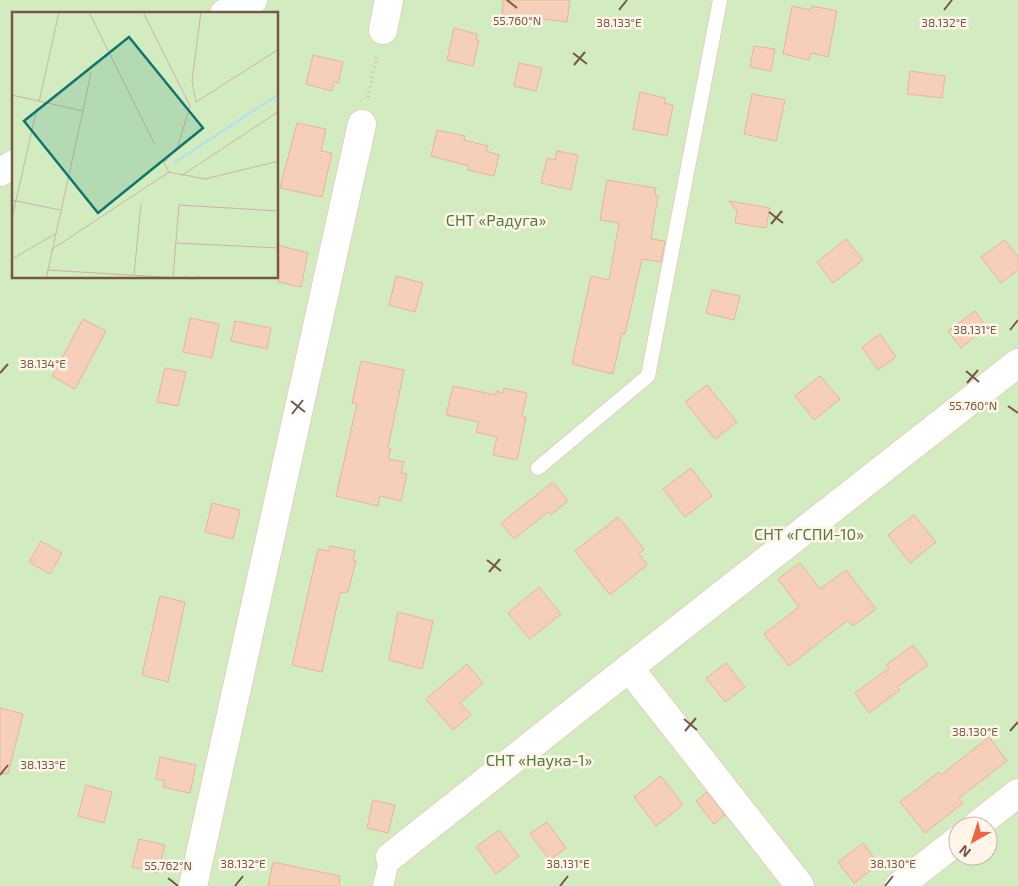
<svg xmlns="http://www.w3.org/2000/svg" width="1018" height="886" viewBox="0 0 1018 886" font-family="'Exo 2',sans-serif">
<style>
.green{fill:#d2ecc0;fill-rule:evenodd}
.building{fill:#f5cfb8;stroke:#e8b597}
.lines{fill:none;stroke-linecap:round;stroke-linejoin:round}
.service-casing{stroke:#e4d0c0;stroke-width:16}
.pedestrian-casing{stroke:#e4d0c0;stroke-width:22}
.minor-casing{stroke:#e4d0c0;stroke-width:30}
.path{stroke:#d9b39b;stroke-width:3;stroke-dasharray:1 4;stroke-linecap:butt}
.service{stroke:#fff;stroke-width:14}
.pedestrian{stroke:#fff;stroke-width:20}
.minor{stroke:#fff;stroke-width:28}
.ticks{fill:none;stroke:#775747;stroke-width:2}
.labels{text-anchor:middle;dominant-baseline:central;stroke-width:5;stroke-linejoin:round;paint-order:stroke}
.park-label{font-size:16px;fill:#517d3e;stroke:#fff6e9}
.inset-river{fill:none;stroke:#b5e1e8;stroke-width:2.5}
.inset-road{fill:none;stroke:#c8b5a4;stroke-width:1}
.view{fill:#0f766e;fill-opacity:0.15;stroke:#0f766e;stroke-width:2.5}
.inset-edge{fill:none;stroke:#775747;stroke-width:2.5}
.ticks-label{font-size:12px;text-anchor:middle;fill:#775747;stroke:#fff6e9;stroke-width:5;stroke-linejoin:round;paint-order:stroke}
</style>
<rect width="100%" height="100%" fill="#fef3e2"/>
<path class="green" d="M 0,0 L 1018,0 L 1018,886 L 0,886 ZM 14,14 L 278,14 L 278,278 L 14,278 ZM 958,826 L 988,826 L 988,856 L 958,856 Z"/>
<g class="building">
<polygon points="503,0 570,0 567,22 502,14"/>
<polygon points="792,6 811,10 812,6 837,11 828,57 811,53 809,60 783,54"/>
<polygon points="454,28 477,34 476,40 479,40 473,66 447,60"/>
<polygon points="754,46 775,49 771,71 750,67"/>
<polygon points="313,55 343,62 338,83 334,82 332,91 306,84"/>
<polygon points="519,63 542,68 536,91 514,86"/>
<polygon points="910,71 945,76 942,98 907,94"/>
<polygon points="640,92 665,98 664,103 673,105 667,136 633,129"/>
<polygon points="752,94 785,100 776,141 744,134"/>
<polygon points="297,123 326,129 321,151 332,153 322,197 280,188"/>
<polygon points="437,130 465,136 464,140 488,146 486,151 499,155 494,176 468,170 469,166 431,156"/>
<polygon points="557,151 578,155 571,190 541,183 547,158 555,160"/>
<polygon points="607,180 656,188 655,195 658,196 651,239 665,241 661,262 642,259 625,334 622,333 613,374 572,364 591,276 609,280 619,223 600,220"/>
<polygon points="729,201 770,208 766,228 735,223 737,211"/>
<polygon points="846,239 863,260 833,283 817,262"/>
<polygon points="1005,240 1018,257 1018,270 1001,283 981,257"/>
<polygon points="278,245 308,253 301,287 278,282"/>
<polygon points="396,276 423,283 415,312 389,305"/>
<polygon points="712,290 740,296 734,320 706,313"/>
<polygon points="975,311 987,327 961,348 948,331"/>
<polygon points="190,318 219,324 212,358 183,352"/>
<polygon points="83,319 106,331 75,389 52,376"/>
<polygon points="235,321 271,328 267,349 231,341"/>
<polygon points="880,334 896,357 878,370 862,347"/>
<polygon points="361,361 404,370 388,448 391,449 388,459 404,462 401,473 407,474 401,501 380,496 378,506 336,496 357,404 352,403"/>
<polygon points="165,368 186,372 178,406 157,402"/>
<polygon points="820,376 840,399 814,420 795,396"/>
<polygon points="707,385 737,422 715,439 685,402"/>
<polygon points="453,386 496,395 496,391 503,393 504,388 527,393 522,416 526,417 517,460 493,455 497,437 476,432 479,422 446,415"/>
<polygon points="691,468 712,496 685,517 663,489"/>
<polygon points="553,482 568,501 551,515 548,512 514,539 501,523"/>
<polygon points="212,503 240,510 233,539 205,532"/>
<polygon points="914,515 936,542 910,563 888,535"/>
<polygon points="618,517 644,549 639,554 647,565 610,595 575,551"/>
<polygon points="41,541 62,553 50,574 29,562"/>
<polygon points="330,546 355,551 353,560 356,561 348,592 340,593 322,672 292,665 318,549 329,551"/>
<polygon points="800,563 820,589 846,570 876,609 853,626 848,620 789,666 764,634 799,607 778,579"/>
<polygon points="539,587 561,614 530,639 508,613"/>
<polygon points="160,596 185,602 168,682 142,675"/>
<polygon points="398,612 433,621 422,669 389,660"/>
<polygon points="913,645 928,665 897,687 900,690 869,713 855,693 889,668 886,665"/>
<polygon points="726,663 745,687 725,702 706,678"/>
<polygon points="467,664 483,683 460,703 471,715 453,730 426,699"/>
<polygon points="0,708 23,714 8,774 0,773"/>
<polygon points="989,737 1007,761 959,798 963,803 925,833 900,802 939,772 941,775"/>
<polygon points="160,757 196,765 190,793 163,787 165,781 156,779"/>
<polygon points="661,776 683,805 656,826 634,797"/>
<polygon points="86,785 112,792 104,823 78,816"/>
<polygon points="707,792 725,815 714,824 696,801"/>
<polygon points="373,800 395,805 388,833 367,828"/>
<polygon points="547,822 566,848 550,860 530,834"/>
<polygon points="499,830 519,856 496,874 476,847"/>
<polygon points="139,839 165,845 158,873 132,867"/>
<polygon points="863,843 879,864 854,883 838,862"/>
<polygon points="273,862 340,876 339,886 268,886"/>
</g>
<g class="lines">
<g class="service-casing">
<polyline id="service" points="538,468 648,376 720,0"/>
</g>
<g class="pedestrian-casing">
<polyline id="pedestrian" points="383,886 390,857"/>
</g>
<g class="minor-casing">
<g id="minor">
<polyline points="224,14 231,8 253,0"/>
<polyline points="383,30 389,0"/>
<polyline points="0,172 14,164"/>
<polyline points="976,826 1018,793"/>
<polyline points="390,857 629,668"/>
<polyline points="193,886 362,124"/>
<polyline points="800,886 629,668 1018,363"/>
<polyline points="899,886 958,840"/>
</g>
</g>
<polyline class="path" points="368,97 377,55"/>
<use href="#service" class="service"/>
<use href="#pedestrian" class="pedestrian"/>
<use href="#minor" class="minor"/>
</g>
<path class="ticks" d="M 507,0 L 517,8M 619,10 L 627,0M 944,10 L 952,0M 573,53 L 587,64M 574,65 L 585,52M 769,212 L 783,223M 771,224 L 782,211M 1010,330 L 1018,320M 966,371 L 979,382M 0,373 L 8,364M 967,383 L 978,370M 291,401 L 305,412M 1008,406 L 1018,413M 292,414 L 303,400M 487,560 L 501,571M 489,572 L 500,559M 684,719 L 697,730M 685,731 L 696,718M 1010,731 L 1018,722M 0,775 L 8,765M 168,878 L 178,886M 235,886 L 243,876M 560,886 L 568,876M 885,886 L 893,876"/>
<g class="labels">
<g class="park-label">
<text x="496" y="219">СНТ «Радуга»</text>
<text x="809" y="533">СНТ «ГСПИ-10»</text>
<text x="539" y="759">СНТ «Наука-1»</text>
</g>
</g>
<g transform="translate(12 12)">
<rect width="266" height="266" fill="#fef3e2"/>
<path d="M 0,0 L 266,0 L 266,266 L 0,266 Z" fill="#d2ecc0"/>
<path class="inset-river" d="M 162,151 L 267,82"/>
<path class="inset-road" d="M 77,0 L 143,133M 131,0 L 178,94 L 166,134 L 152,151 L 157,160M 189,0 L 180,69 L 184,90 L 267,37M 0,83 L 71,99 L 34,267M 27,90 L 47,0M 71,99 L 79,60M 169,164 L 267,99M 0,188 L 48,198M 0,206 L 25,96M 164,231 L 267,236M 39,238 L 157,160 L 193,167 L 267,149M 0,247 L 43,222M 35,258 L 183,267M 122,263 L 129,192M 161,265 L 167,193 L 267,199"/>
<path class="view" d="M 117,25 L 191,116 L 86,201 L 12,109 Z"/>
<rect width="266" height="266" class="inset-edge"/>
</g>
<g class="ticks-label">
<text x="517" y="25">55.760°N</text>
<text x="619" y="27">38.133°E</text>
<text x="944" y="27">38.132°E</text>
<text x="975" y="334">38.131°E</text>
<text x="43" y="368">38.134°E</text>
<text x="973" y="410">55.760°N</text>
<text x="975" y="736">38.130°E</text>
<text x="43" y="769">38.133°E</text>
<text x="243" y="868">38.132°E</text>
<text x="568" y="868">38.131°E</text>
<text x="893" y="868">38.130°E</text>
<text x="168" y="870">55.762°N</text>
</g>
<g transform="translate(973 841) rotate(219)"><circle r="24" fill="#fff6e9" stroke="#c9b6a8"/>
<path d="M0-4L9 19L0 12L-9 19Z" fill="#ef653f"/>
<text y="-8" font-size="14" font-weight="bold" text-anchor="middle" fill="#775747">N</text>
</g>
</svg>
